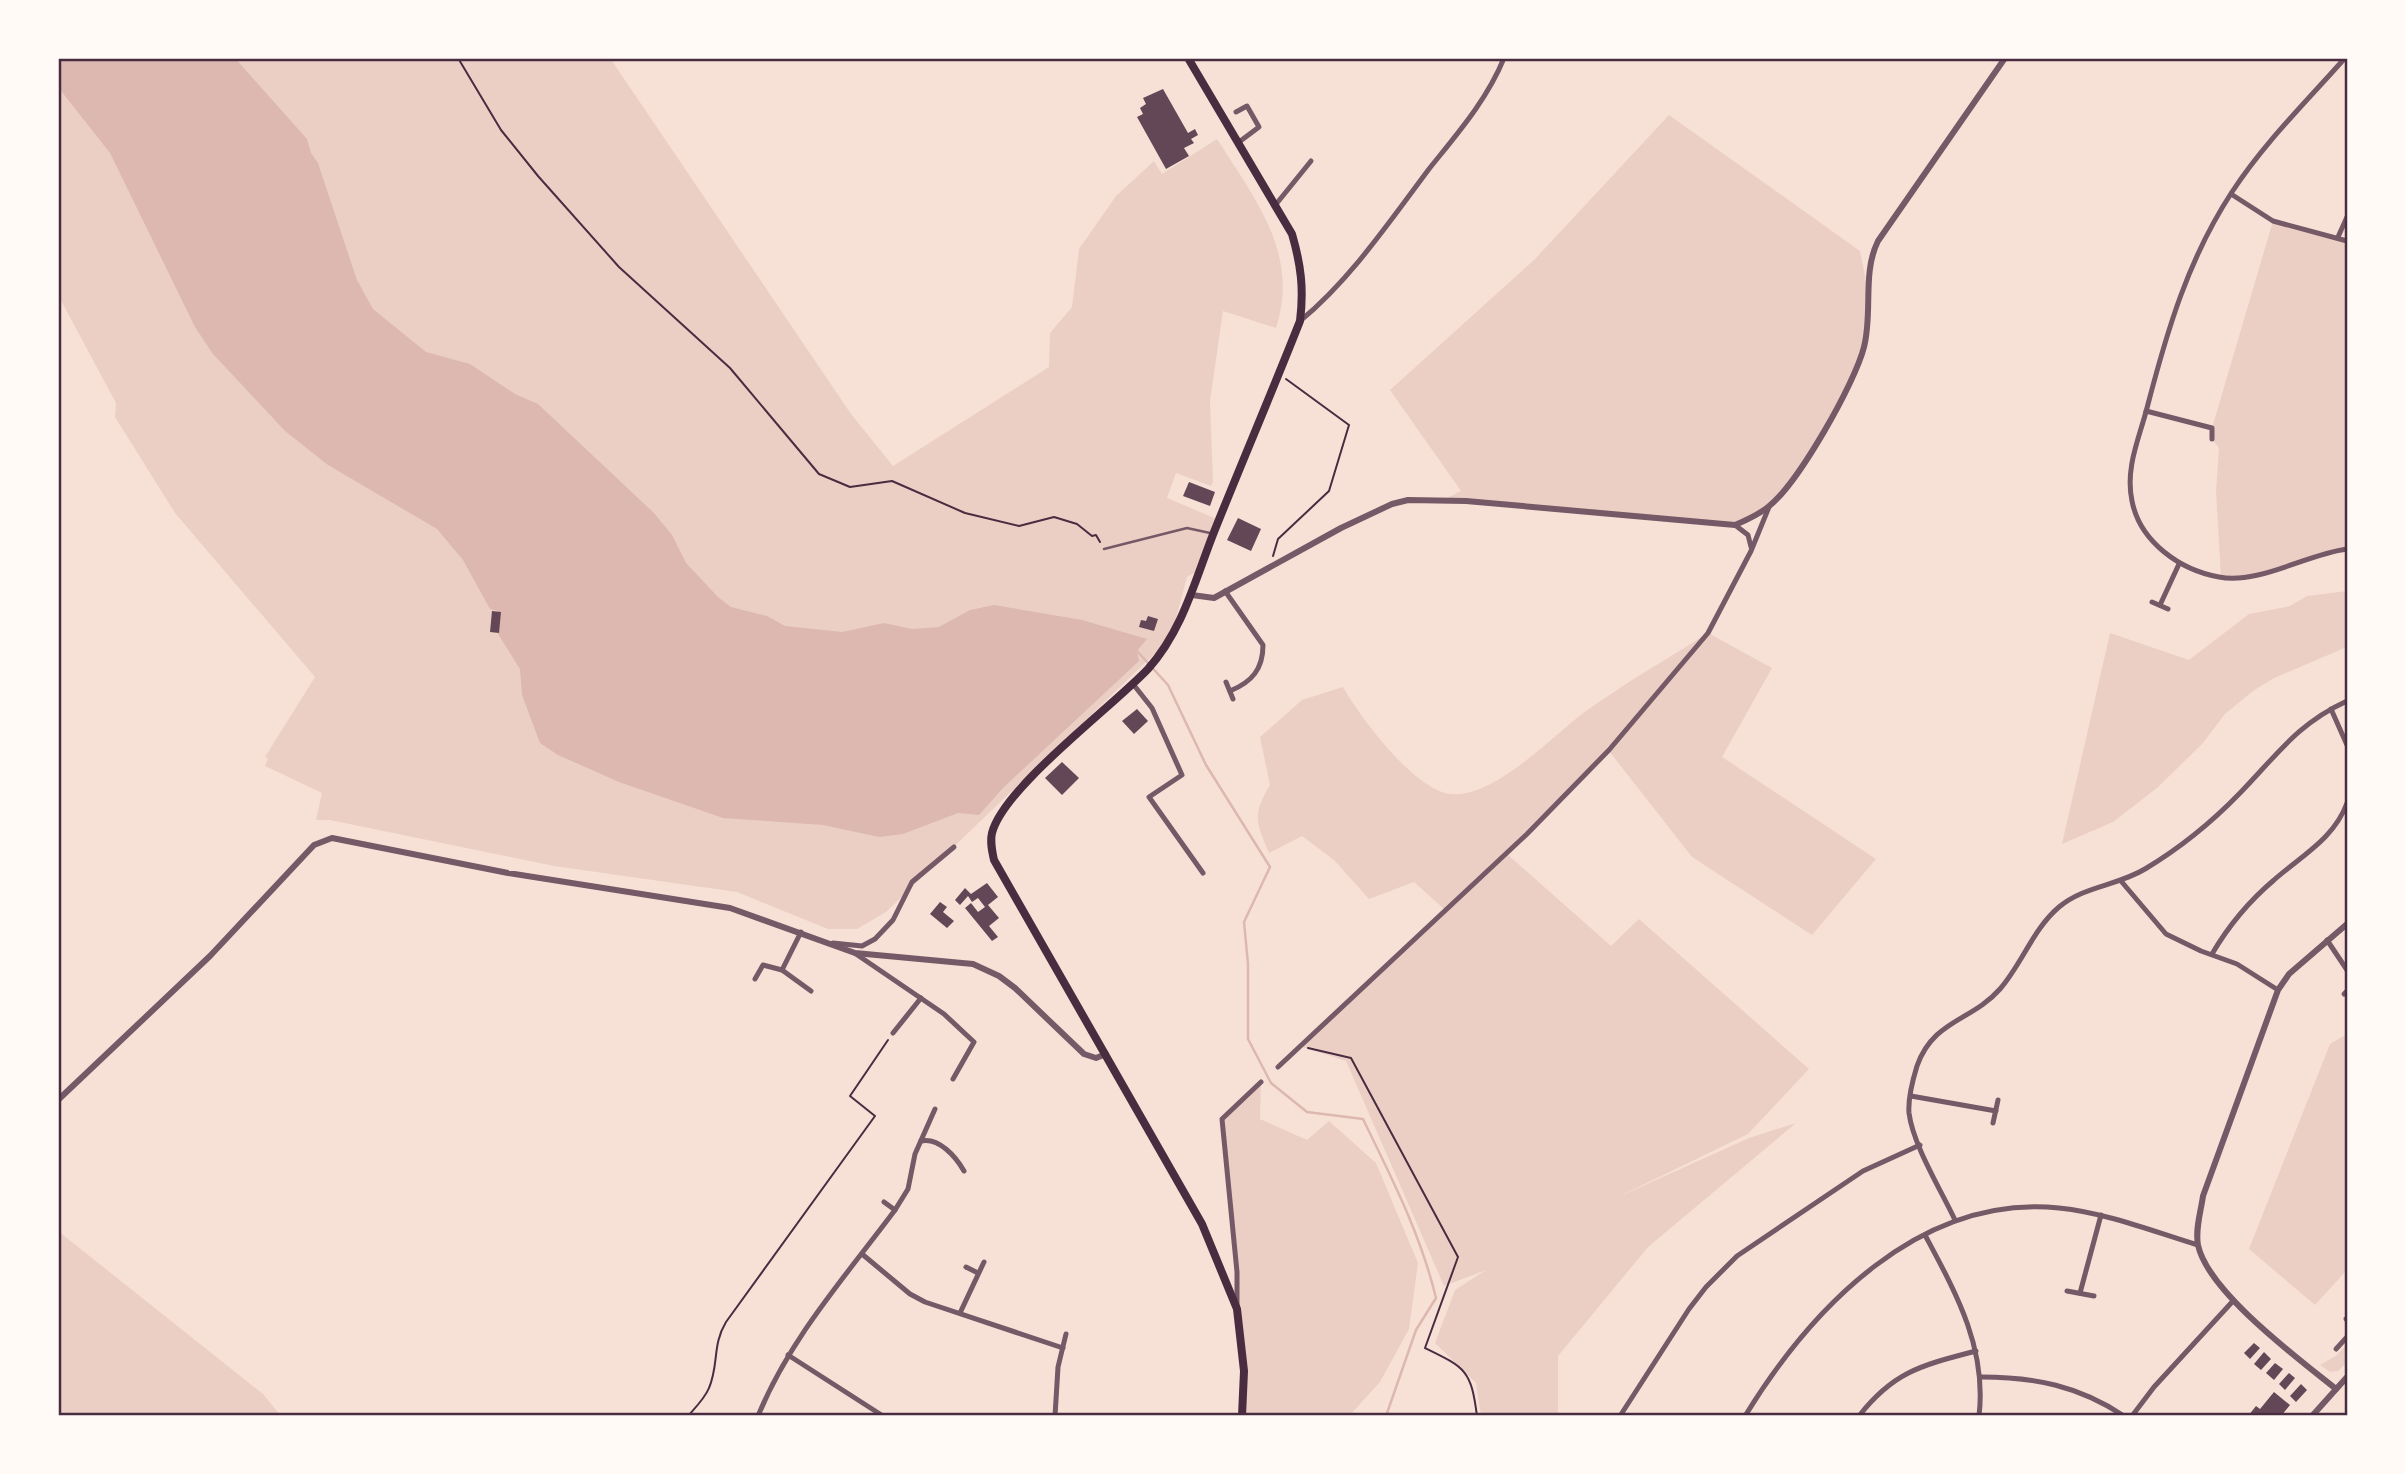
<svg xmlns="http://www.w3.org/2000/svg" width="2405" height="1474" viewBox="0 0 2405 1474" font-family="Ubuntu,sans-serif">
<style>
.green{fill:#ebcfc5}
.water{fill:#dcb8b0}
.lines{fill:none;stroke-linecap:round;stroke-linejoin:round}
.stream{stroke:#dcb8b0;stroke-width:2.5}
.building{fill:#644757}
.path{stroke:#4a2c40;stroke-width:2}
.service{stroke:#755966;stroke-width:2.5}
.minor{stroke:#755966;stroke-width:5}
.tertiary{stroke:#755966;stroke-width:6}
.primary{stroke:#4a2c40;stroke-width:8}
.neatline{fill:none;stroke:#4a2c40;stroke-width:2.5}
</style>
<rect width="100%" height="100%" fill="#f7e1d7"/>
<g class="green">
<path d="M 58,58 L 610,58 L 851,414 L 893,466 L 1049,367 L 1050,333 L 1072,307 L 1079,249 L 1116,196 L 1154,161 L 1162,174 L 1217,139 C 1255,199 1300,254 1276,328 L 1223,311 L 1210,401 L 1213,482 L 1211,486 L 1176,473 L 1167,498 L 1219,520 L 1201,569 L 1187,577 L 1171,638 L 886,912 L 857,929 L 828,929 L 737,892 L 554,866 L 330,820 L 316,820 L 322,793 L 265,766 L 268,759 L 265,757 L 315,677 L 175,513 L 115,417 L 116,403 L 58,295 Z"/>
<path d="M 1669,115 L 1860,251 C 1864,271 1869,294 1869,315 C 1869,360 1804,479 1768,507 C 1759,514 1746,519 1735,525 L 1445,499 L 1461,491 L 1390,390 L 1535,259 Z"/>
<polygon points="2273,221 2347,241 2347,549 2243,578 2221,578 2216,492 2219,448 2212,439 2212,428"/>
<polygon points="2347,591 2347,647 2274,678 2253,691 2225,714 2202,744 2157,788 2113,822 2062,844 2110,633 2189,660 2249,614 2290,606 2307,596"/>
<path d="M 1708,633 L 1772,668 L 1722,757 L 1876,859 L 1812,935 L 1692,857 L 1609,751 L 1507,854 L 1611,946 L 1639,919 L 1809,1069 L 1748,1134 L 1616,1198 L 1749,1138 L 1796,1123 L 1648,1247 L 1558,1356 L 1558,1416 L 1481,1416 L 1476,1383 L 1435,1343 L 1455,1290 L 1486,1270 L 1444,1286 L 1346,1061 L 1300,1046 L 1444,909 L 1414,882 L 1369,899 L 1334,860 L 1302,836 L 1269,853 C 1256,822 1252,815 1270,785 L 1260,737 L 1302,700 L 1343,687 C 1360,717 1415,791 1451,794 C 1495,798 1552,736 1586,711 C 1625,683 1667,659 1708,633 Z"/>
<polygon points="2347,1034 2347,1270 2315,1305 2249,1249 2330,1044"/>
<polygon points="1261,1082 1260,1119 1307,1140 1329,1121 1376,1163 1418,1263 1409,1329 1380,1382 1349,1416 1242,1416 1244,1371 1222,1119"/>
<polygon points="58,1231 263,1394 281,1416 58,1416"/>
<polygon points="2347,1344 2347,1362 2338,1371 2330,1372 2320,1365 2337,1355"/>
</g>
<polygon class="water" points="58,58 235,58 307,139 311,153 318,163 357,280 373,309 426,352 470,364 515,394 538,404 654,513 672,535 686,563 718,597 731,607 767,616 785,626 842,632 884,623 912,629 939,627 970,610 994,605 1082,620 1147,639 1137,651 1139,661 1003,788 979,815 958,813 903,834 879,837 823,825 723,818 619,782 558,755 540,743 522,695 520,669 498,634 498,611 490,609 463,560 437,529 328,465 285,431 213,354 195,327 110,153 58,87"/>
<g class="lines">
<path class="stream" d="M 1137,651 L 1168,685 L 1206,765 L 1270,867 L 1244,922 L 1248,964 L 1248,1039 L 1271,1083 L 1307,1112 L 1363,1119 C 1392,1179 1420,1232 1436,1298 L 1416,1330 L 1386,1416"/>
</g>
<g class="building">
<polygon points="1163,89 1188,133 1195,129 1198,135 1191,139 1194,143 1184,148 1189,156 1166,169 1137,117 1143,114 1140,108 1146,104 1143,98"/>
<polygon points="1189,482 1215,492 1210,506 1183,496"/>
<polygon points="1238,518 1261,529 1251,551 1227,540"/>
<polygon points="492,611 501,612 499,633 490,632"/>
<polygon points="1148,616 1158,619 1154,631 1139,627 1141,620 1146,621"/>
<polygon points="1137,709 1148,721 1134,734 1122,721"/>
<polygon points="1062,762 1079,778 1062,795 1045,778"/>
<polygon points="987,883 998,897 988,905 999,918 989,926 998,937 992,941 965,908 971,903 978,912 985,907 978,898 972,902 968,896 960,905 955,900 965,888 971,894"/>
<polygon points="940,902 947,907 943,912 954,921 947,928 930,914"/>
<polygon points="2254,1343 2260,1348 2250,1359 2244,1353"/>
<polygon points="2264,1352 2271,1359 2261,1370 2254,1364"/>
<polygon points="2275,1363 2283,1369 2274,1380 2266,1373"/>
<polygon points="2289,1373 2295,1378 2285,1390 2279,1384"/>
<polygon points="2301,1384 2307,1390 2296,1402 2290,1396"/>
<polygon points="2274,1392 2290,1405 2281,1416 2248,1416 2256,1406 2260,1409"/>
</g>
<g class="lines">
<g class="path">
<polyline points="458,58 501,130 538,176 619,267 730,368 819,474 850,487 892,481 965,513 1019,526 1054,517 1077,524 1092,536 1096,535 1100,542"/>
<polyline points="1273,556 1278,539 1329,491 1349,425 1286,379"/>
<path d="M 1308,1048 L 1351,1058 L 1458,1257 L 1425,1348 C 1466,1368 1471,1370 1477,1416"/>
<path d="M 688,1416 C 695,1408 705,1398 709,1388 C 719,1365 712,1345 726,1322 L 875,1116 L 850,1096 L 888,1040"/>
</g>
<polyline class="service" points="1104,549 1187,528 1210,533"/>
<g class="minor">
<path d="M 2345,58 C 2306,102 2264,143 2232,192 C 2188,259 2167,331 2147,408 C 2139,439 2125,468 2132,501 C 2140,542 2180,570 2219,577 C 2258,585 2307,554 2347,549"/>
<polyline points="1236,112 1247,106 1259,127 1239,142"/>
<polyline points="2231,194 2273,221 2347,241"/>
<polyline points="1277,203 1311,161"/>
<polyline points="2338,237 2347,217"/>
<path d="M 1300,321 C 1350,280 1390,221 1429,169 C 1457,134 1487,100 1504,58"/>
<polyline points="2146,411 2212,428 2212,439"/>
<polyline points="1735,525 1748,535 1751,547"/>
<path d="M 1225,591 L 1263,645 C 1263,669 1252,682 1230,691"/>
<polyline points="2152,602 2168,609"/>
<polyline points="2160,605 2179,564"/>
<polyline points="1226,682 1233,699"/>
<polyline points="1133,684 1152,708 1182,775 1149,797 1203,873"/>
<polyline points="2331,709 2347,745"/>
<polyline points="2121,881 2166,934 2201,951 2237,964 2278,990"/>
<polyline points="2327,940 2347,970"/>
<polyline points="833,943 862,946 875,939 893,920 912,882 954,847"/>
<polyline points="856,954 944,1014 974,1042 953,1079"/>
<path d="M 2212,954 C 2229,925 2248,902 2274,880 C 2301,856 2334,839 2347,803"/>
<polyline points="782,970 801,932"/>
<polyline points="755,979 763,965 782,970 811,991"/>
<polyline points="2344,994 2347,991"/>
<polyline points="893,1033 921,998"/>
<polyline points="1278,1067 1527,834 1609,750 1708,633 1751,551 1769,507"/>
<polyline points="1911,1096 1996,1111"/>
<polyline points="1993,1123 1998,1100"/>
<path d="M 921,1141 C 939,1137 956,1157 964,1171"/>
<polyline points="884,1202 895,1210"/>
<path d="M 1955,1220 C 1941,1190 1913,1145 1909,1113 C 1908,1100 1913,1079 1917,1066 C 1933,1020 1972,1021 2000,989 C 2022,964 2033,929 2059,907 C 2084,886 2117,886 2145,869 C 2180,848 2212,822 2240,793 C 2277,755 2297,724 2347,701"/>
<path d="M 1925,1235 C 1956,1293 1987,1348 1979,1416"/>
<polyline points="862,1254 910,1294 925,1302 1063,1348"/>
<polyline points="966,1267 978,1273"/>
<polyline points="2067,1291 2094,1296"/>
<polyline points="2080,1293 2101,1215"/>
<polyline points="1237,1307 1237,1272 1222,1119 1261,1082"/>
<polyline points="960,1313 984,1262"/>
<polyline points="2346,1319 2347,1320"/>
<polyline points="2336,1349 2347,1337"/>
<polyline points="788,1355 883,1416"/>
<path d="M 1981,1377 C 2035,1377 2079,1386 2124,1416"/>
<path d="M 758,1416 C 790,1338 845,1277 895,1210 L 908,1189 L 915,1154 L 935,1109"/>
<polyline points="1055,1416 1058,1367 1066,1334"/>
<polyline points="1620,1416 1689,1309 1706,1287 1737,1256 1863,1171 1920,1145"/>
<path d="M 1745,1416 C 1812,1307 1920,1194 2059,1208 C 2107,1213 2152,1231 2198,1245"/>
<path d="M 1859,1416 C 1894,1371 1923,1365 1976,1351"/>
<polyline points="2132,1416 2154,1387 2233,1301"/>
</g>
<g class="tertiary">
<path d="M 1192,595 L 1214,598 L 1341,528 L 1392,504 L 1408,500 L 1466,501 L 1735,525 C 1747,520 1758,515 1768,507 C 1798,484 1855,383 1864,347 C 1873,312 1862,273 1878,241 L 2005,58"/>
<polyline points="58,1100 210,956 314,845 332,838 508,873 730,908 855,953 973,964 999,976 1015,988 1084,1054 1096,1058 1106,1054"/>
<path d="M 2336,1389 C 2299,1359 2208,1292 2198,1245 C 2195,1229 2201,1211 2203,1196 L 2278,990 L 2289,974 L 2347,924"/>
<polyline points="2312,1416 2347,1377"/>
</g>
<path class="primary" d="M 1188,58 L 1292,234 C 1301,265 1304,289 1300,321 C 1272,392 1242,462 1214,532 C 1195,580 1183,630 1148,669 C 1111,708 1004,787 992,833 C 990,842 992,851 994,860 L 1202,1224 L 1237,1309 L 1244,1371 L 1242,1416"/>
</g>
<rect width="2405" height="1474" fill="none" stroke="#fffaf5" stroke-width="119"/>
<rect x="60" y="60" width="2286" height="1354" class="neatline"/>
</svg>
